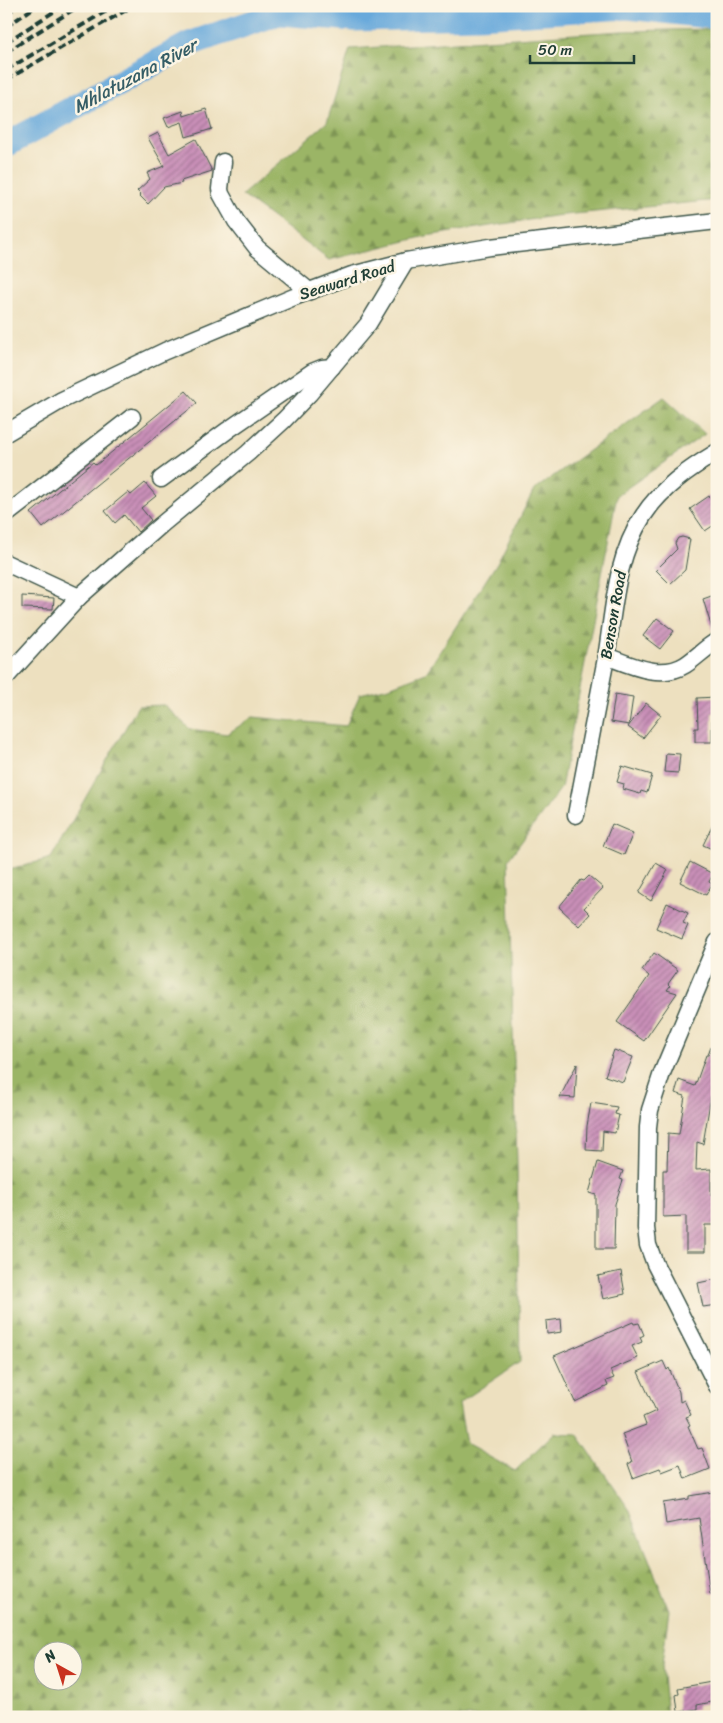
<svg xmlns="http://www.w3.org/2000/svg" width="723" height="1723" viewBox="0 0 723 1723" font-family="Sriracha,sans-serif">
<style>
.forest{fill:url(#forest-firs);stroke:#5d794d;fill-rule:evenodd}
.lines{fill:none;stroke-linecap:round;stroke-linejoin:round}
.river{stroke:#68a9db;stroke-width:25}
.building{fill:url(#building-hatch)}
.minor-casing{stroke:#3e5549;stroke-width:19}
.minor{stroke:#fff;stroke-width:16}
.rail{stroke:#1f3d34;stroke-width:4;stroke-dasharray:8 4;stroke-linecap:butt}
.labels{text-anchor:middle;dominant-baseline:central;stroke-width:5;stroke-linejoin:round;paint-order:stroke}
.street-label{font-size:16px;fill:#1f3d34;stroke:#fcf5e5}
.water-label{font-size:18px;font-style:italic;fill:#355d66;stroke:#fcf5e5}
</style>
<defs>
<pattern id="forest-firs" width="22" height="20" patternUnits="userSpaceOnUse" patternTransform="scale(1.25)"><rect width="22" height="20" fill="#9bb566"/><path d="M5 1l3.5 6h-7zM16 11l3.5 6h-7z" fill="#7e9455"/></pattern>
<pattern id="building-hatch" width="6" height="6" patternUnits="userSpaceOnUse" patternTransform="scale(1.25)"><rect width="6" height="6" fill="#c98fb8"/><path d="M-1 1l2-2M0 6l6-6M5 7l2-2" fill="none" stroke="#a37696"/></pattern>
</defs>
<rect width="100%" height="100%" fill="#fcf5e5"/>
<filter id="ink" filterUnits="userSpaceOnUse"><feTurbulence type="fractalNoise" baseFrequency=".02" numOctaves="2"/><feDisplacementMap in="SourceGraphic" scale="10" xChannelSelector="R" yChannelSelector="G"/><feConvolveMatrix kernelMatrix="1 2 1 2 8 2 1 2 1" color-interpolation-filters="sRGB"/></filter>
<filter id="wash" filterUnits="userSpaceOnUse"><feTurbulence type="fractalNoise" baseFrequency=".0096" numOctaves="4" result="noise"/><feDisplacementMap in="SourceGraphic" scale="20" xChannelSelector="R" yChannelSelector="G"/><feGaussianBlur stdDeviation="1.12" result="paint"/><feColorMatrix in="noise" values="0 0 0 0 0 0 0 0 0 0 0 0 0 0 0 0 0 1.4 0 .05"/><feComposite in="paint" operator="in"/></filter>
<g filter="url(#wash)">
<rect width="100%" height="100%" fill="#ede0bf"/>
<g class="forest">
<polygon points="717,29 717,200 554,216 426,236 329,260 242,195 327,122 350,49 622,31"/>
<path d="M 664,397 L 705,434 L 617,495 L 561,788 L 508,860 L 517,1163 L 520,1362 L 459,1403 L 466,1444 L 515,1471 L 554,1433 L 577,1434 L 629,1509 L 669,1610 L 662,1665 L 667,1717 L 6,1717 L 6,871 L 51,858 L 138,706 L 164,705 L 190,729 L 227,734 L 253,717 L 346,726 L 360,694 L 389,687 L 426,673 L 497,563 L 534,490 ZM 42,1650 L 72,1650 L 72,1680 L 42,1680 Z"/>
</g>
<g class="lines">
<polyline class="river" points="6,145 189,44 279,13 354,19 479,16 628,7 717,17"/>
</g>
<g id="blocks">
<g class="building">
<polygon points="206,109 212,129 186,137 182,122 168,127 164,118 183,111 184,116"/>
<polygon points="158,133 169,154 196,139 212,171 181,181 182,183 164,187 148,204 139,195 140,194 137,191 150,179 147,173 164,166 148,138"/>
<polygon points="186,391 197,403 43,528 31,513 93,462 96,465"/>
<polygon points="145,483 156,496 141,508 151,520 138,532 124,515 115,523 105,511 128,492 131,495"/>
<polygon points="709,496 717,506 717,523 705,531 690,509"/>
<polygon points="682,537 690,539 685,570 670,584 656,570 677,549 675,543 678,538"/>
<polygon points="717,594 717,631 713,632 703,599"/>
<polygon points="22,596 54,598 53,609 22,608"/>
<polygon points="657,618 674,631 660,649 643,636"/>
<polygon points="615,694 633,697 629,725 611,722"/>
<polygon points="716,697 717,713 712,713 712,742 695,742 695,728 698,728 697,698"/>
<polygon points="646,703 661,715 643,738 628,727"/>
<polygon points="666,753 680,754 678,773 664,772"/>
<polygon points="622,766 652,775 647,793 641,791 640,794 623,789 624,784 617,782"/>
<polygon points="717,816 717,851 703,845"/>
<polygon points="612,824 633,833 624,855 603,846"/>
<polygon points="690,862 713,874 709,882 712,884 706,895 680,882"/>
<polygon points="656,863 668,870 651,901 639,893"/>
<polygon points="589,876 603,888 584,908 590,914 579,926 559,907 581,880 584,881"/>
<polygon points="667,903 688,913 683,923 688,925 682,939 656,928"/>
<polygon points="654,953 678,970 668,984 670,986 667,990 677,993 644,1041 617,1022 649,976 642,970"/>
<polygon points="716,1034 717,1098 711,1096 703,1144 697,1142 696,1170 711,1169 711,1195 717,1195 717,1225 705,1225 705,1252 686,1252 686,1216 663,1217 663,1170 667,1170 668,1133 679,1134 685,1096 675,1093 679,1080 695,1086 706,1055 708,1055"/>
<polygon points="614,1050 633,1057 623,1082 605,1076"/>
<polygon points="577,1064 575,1098 560,1097"/>
<polygon points="591,1103 617,1107 615,1114 619,1115 615,1133 603,1131 602,1151 586,1150 587,1126"/>
<polygon points="598,1162 623,1171 620,1179 623,1180 615,1204 614,1249 596,1249 596,1195 589,1193"/>
<polygon points="621,1271 625,1294 603,1299 598,1276"/>
<polygon points="717,1279 717,1305 703,1307 698,1283"/>
<polygon points="561,1319 562,1332 547,1334 546,1321"/>
<polygon points="633,1322 634,1324 639,1323 644,1335 640,1337 642,1342 632,1346 638,1358 610,1370 614,1378 606,1381 608,1386 575,1402 554,1356"/>
<polygon points="663,1361 667,1370 669,1368 679,1392 680,1402 684,1400 691,1415 686,1417 690,1425 688,1426 698,1449 702,1448 710,1469 685,1479 680,1465 662,1472 660,1468 633,1478 628,1464 632,1462 622,1434 646,1425 643,1417 656,1411 638,1372"/>
<polygon points="713,1492 715,1493 717,1501 717,1593 710,1593 699,1518 666,1524 663,1503 689,1499 689,1496"/>
<polygon points="717,1681 717,1701 697,1705 697,1709 678,1712 676,1695 679,1694 678,1688"/>
</g>
</g>
</g>
<g filter="url(#ink)">
<use href="#blocks" fill-opacity="0" stroke="#3e5549" stroke-width="1"/>
<g class="lines">
<g class="minor-casing">
<g id="minor">
<polyline points="223,162 220,189 221,194 236,221 257,248 309,291"/>
<polyline points="6,433 62,400 165,351 294,297 352,275 406,261 490,247 717,221"/>
<polyline points="161,479 228,430 312,372 322,368 332,367"/>
<polyline points="6,515 132,417"/>
<polyline points="6,563 79,597 161,525 248,453 284,420 309,394 368,324 406,261"/>
<path d="M 606,656 C 630,665 661,680 685,665 C 696,658 705,648 717,641"/>
<polyline points="6,677 79,597"/>
<path d="M 576,815 C 586,763 596,711 606,658 C 614,610 615,559 643,516 C 661,488 689,469 717,452"/>
<polyline points="717,942 662,1073 650,1110 648,1127 646,1228 648,1245 655,1264 717,1386"/>
</g>
</g>
<use href="#minor" class="minor"/>
<g class="rail">
<polyline points="6,14 18,6"/>
<polyline points="6,27 36,6"/>
<polyline points="6,42 63,6"/>
<polyline points="6,52 79,6"/>
<polyline points="6,70 115,6"/>
<polyline points="6,80 133,6"/>
</g>
</g>
</g>
<g class="labels">
<g class="street-label">
<text transform="translate(347 280) rotate(-17)">Seaward Road</text>
<text transform="translate(613 615) rotate(-80)">Benson Road</text>
</g>
<g class="water-label">
<text transform="translate(135 76) rotate(-28)">Mhlatuzana River</text>
</g>
</g>
<rect width="723" height="1723" fill="none" stroke="#fcf5e5" stroke-width="25"/>
<g transform="translate(58 1666) rotate(321)"><circle r="24" fill="#fcf5e5" stroke="#a4ab9e"/>
<path d="M0-4L9 19L0 12L-9 19Z" fill="#c8321e"/>
<text y="-8" font-size="14" font-weight="bold" text-anchor="middle" fill="#1f3d34">N</text>
</g>
<path d="M530 55v8h104v-8" fill="none" stroke="#1f3d34" stroke-width="2.5"/>
<text x="538" y="55" font-size="15" fill="#1f3d34" stroke="#fcf5e5" stroke-width="4" paint-order="stroke">50 m</text>
</svg>
